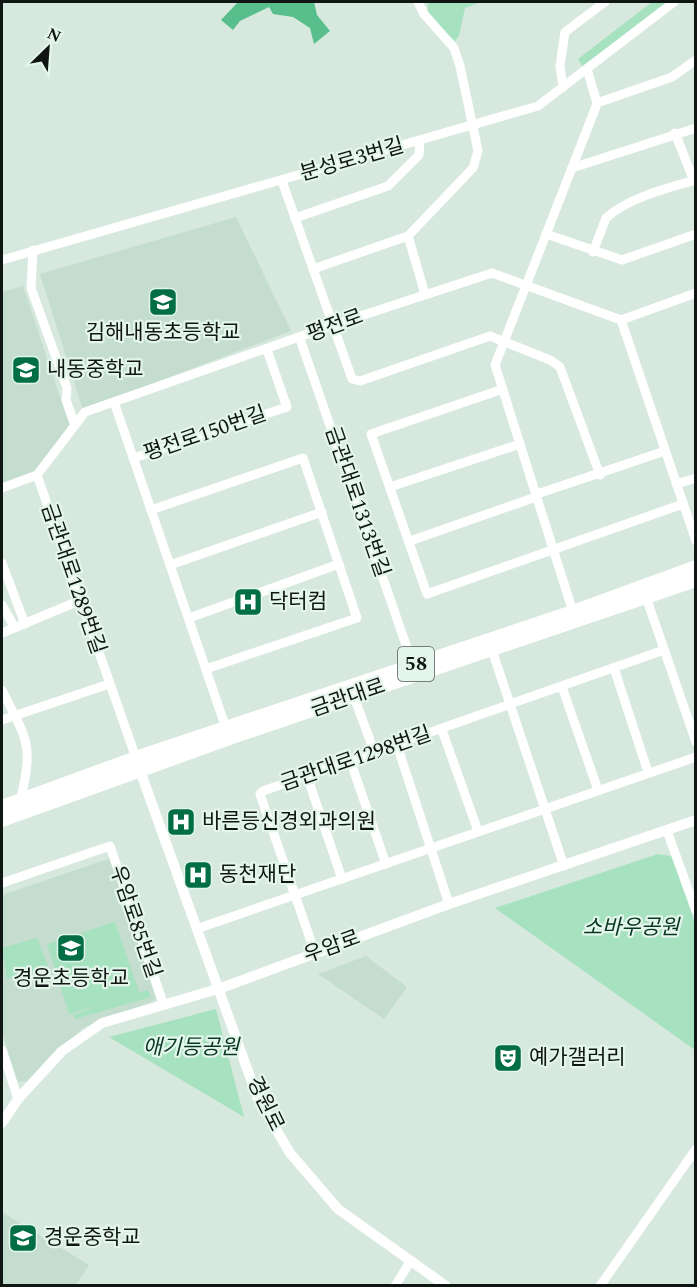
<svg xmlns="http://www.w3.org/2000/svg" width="697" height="1287" viewBox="0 0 697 1287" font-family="Spectral,'Noto Sans KR',serif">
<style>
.built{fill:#c4ddce}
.green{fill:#a6e1c0}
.forest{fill:#58bf8c}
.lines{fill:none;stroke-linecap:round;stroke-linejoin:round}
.minor{stroke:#fff;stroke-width:9}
.tertiary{stroke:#fff;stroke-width:10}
.primary{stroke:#fff;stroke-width:14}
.labels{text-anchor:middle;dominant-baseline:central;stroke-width:4.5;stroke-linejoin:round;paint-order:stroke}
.shield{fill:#e4f6eb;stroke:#505954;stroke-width:1.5}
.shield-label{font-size:20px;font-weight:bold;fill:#101613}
.street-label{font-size:21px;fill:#101613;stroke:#e4f6eb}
.poi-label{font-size:21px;fill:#101613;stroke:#e4f6eb;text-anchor:start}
.park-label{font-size:21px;font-style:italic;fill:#073621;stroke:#e4f6eb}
</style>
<rect width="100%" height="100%" fill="#d7e9de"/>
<g class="built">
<polygon points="236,217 291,331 83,410 40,274"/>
<polygon points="23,286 71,430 33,477 2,488 2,292"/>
<polygon points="111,858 156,1000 83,1028 27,1081 20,1082 17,1080 2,1032 2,895"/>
<polygon points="366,956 407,987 384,1019 318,974"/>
<polygon points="2,1212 89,1265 76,1285 2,1285"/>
</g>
<g class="green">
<polygon points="428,2 480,2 465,8 459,36 455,41 428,16"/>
<polygon points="652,2 669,2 582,66 578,59"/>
<polygon points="658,854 676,857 695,925 695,1050 495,908"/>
<polygon points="115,922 139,992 136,993 148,990 151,997 75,1019 73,1015 103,1004 69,1014 47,944"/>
<polygon points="37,938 48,966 7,979 2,948"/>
<polygon points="216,1009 244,1117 109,1037"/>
</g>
<polygon class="forest" points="238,2 314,2 317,15 330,31 314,44 310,28 293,17 273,14 269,7 240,21 233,30 221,20"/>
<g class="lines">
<g class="minor">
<polyline points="563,87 560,66 565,32 605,2"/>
<polyline points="597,103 672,77 696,60"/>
<polyline points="675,133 694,181"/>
<polyline points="572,168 696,128"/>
<polyline points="282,181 352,379 360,381 490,336 550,360 560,367 600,475"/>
<polyline points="295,218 388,186 419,155 420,140"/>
<polyline points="546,234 622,260 696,234"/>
<polyline points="408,236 425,294"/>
<polyline points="33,250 31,288 67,388 66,400 75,425"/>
<path d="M 593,252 L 606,218 C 628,198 667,188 696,180"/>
<polyline points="2,260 538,106 674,2"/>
<polyline points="313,269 408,236 473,168 478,151 460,66 454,48 424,14 418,2"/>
<polyline points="621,320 696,541"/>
<polyline points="300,339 413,665"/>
<polyline points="503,389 371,434 427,594 683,504"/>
<polyline points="114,402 226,728"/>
<polyline points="134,458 287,407 267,350"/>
<polyline points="37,475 136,758"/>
<polyline points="676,484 696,478"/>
<polyline points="390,487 520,444"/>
<polyline points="2,488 37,475 85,412 333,325 492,273 621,320 696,293"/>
<polyline points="537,494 665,451"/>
<polyline points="151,510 303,458 357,618 206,669"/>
<polyline points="410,541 536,497"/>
<polyline points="2,563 25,624"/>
<polyline points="170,565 322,512"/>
<polyline points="646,597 696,742"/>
<polyline points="2,605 15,628"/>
<polyline points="573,612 495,365 595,109 597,103 587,69"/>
<polyline points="189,618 339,564"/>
<polyline points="2,633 81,600"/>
<polyline points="492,650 564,866"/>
<polyline points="614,668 648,772"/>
<polyline points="562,687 598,790"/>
<path d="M 2,690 C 26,739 35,744 20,801"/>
<polyline points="354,697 374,751"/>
<polyline points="2,720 109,684"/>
<polyline points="442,730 478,831"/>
<polyline points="397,745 449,904"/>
<polyline points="350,760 386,864"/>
<polyline points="307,776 342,879"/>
<polyline points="667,831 696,911"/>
<polyline points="2,883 110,846 163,1003"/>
<polyline points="199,928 696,757"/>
<polyline points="315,953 260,794 263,791 664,650"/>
<polyline points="2,1050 18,1099"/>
<polyline points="395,1286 410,1262"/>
<polyline points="600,1286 696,1149"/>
</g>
<g class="tertiary">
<polyline points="138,765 258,1099 290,1153 338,1209 446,1286"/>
<polyline points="2,1123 18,1099 62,1051 102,1023 221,988 449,904 696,820"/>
</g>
<g class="primary">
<polyline points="2,807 136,758 573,612 696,567"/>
<polyline points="2,820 238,735 696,580"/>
</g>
</g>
<defs>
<g id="school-square" transform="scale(1.5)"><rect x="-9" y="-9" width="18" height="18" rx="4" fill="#026e46" stroke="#e4f6eb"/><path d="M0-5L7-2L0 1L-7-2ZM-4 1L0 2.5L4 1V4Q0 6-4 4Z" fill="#fff"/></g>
<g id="hospital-square" transform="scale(1.5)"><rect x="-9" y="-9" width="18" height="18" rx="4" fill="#026e46" stroke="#e4f6eb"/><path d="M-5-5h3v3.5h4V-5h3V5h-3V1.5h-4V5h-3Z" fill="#fff"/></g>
<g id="theatre-square" transform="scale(1.5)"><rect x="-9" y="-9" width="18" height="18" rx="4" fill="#026e46" stroke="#e4f6eb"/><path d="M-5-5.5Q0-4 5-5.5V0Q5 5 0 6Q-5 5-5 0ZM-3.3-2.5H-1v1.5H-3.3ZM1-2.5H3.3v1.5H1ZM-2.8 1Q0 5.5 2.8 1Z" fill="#fff"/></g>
</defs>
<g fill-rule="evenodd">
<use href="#school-square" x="163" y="302"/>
<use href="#school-square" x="26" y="370"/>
<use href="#hospital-square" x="248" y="602"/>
<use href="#hospital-square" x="181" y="822"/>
<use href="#hospital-square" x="198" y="875"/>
<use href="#school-square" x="71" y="948"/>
<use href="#theatre-square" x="508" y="1058"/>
<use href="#school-square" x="23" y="1238"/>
</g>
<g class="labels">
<rect class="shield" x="398" y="647" width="36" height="34" rx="4.5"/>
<g class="shield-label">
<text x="416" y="664">58</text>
</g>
<g class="street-label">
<text transform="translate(352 160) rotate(-16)">분성로3번길</text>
<text transform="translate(335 326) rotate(-20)">평전로</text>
<text transform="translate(205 434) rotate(-19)">평전로150번길</text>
<text transform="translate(357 502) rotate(71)">금관대로1313번길</text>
<text transform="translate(73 579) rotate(71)">금관대로1289번길</text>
<text transform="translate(348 698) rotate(-19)">금관대로</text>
<text transform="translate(356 759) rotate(-19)">금관대로1298번길</text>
<text transform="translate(135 922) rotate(71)">우암로85번길</text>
<text transform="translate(332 947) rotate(-20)">우암로</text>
<text transform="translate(265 1104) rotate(64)">경원로</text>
</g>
<g class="poi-label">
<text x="163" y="333" text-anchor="middle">김해내동초등학교</text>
<text x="47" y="370">내동중학교</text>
<text x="269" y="602">닥터컴</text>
<text x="202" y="822">바른등신경외과의원</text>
<text x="219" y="875">동천재단</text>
<text x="71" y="979" text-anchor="middle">경운초등학교</text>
<text x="529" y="1058">예가갤러리</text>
<text x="44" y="1238">경운중학교</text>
</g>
<g class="park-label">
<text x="631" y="928">소바우공원</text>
<text x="191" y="1048">애기등공원</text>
</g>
</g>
<rect width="697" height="1287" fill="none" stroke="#101613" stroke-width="6"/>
<g transform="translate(48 48) rotate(25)" stroke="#e4f6eb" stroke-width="4.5" paint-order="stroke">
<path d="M0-4.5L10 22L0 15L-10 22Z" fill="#101613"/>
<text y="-9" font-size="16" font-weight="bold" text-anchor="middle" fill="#101613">N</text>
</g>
</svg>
